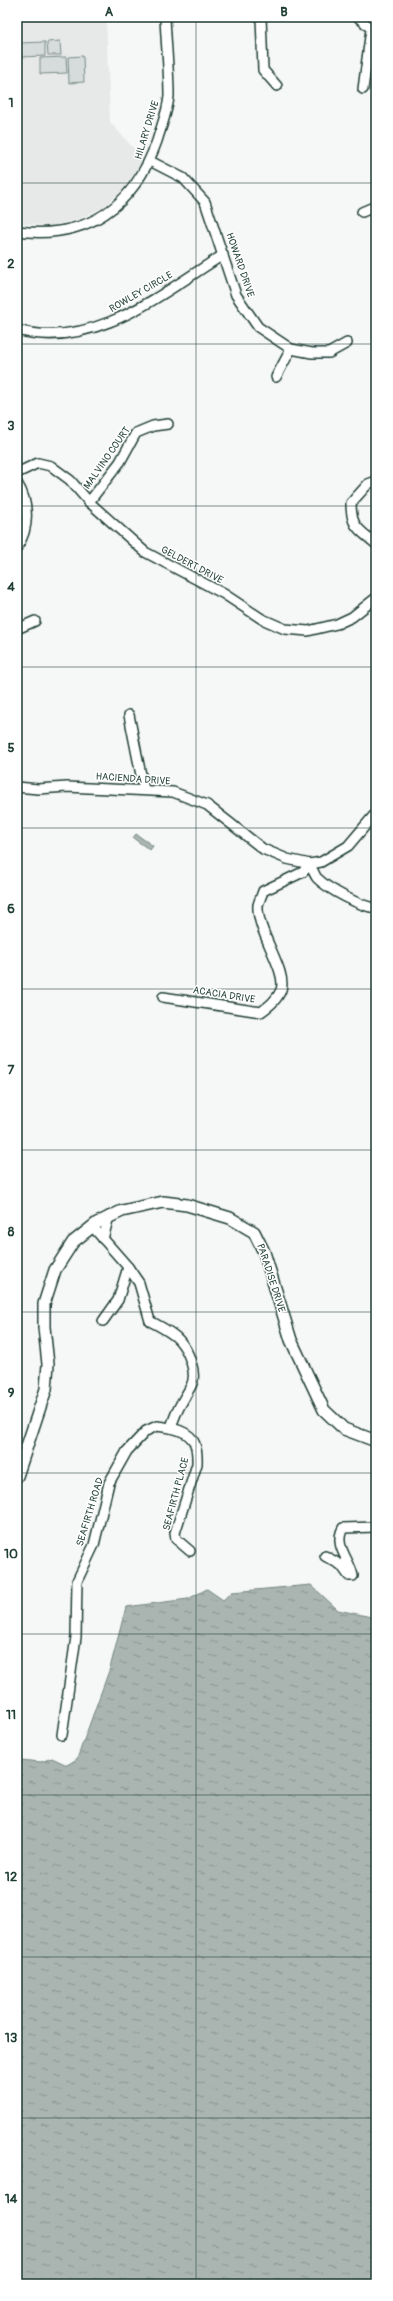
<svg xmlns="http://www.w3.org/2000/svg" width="393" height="2301" viewBox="0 0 393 2301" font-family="Pangolin,sans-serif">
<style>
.built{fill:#e6e9e8}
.pitch{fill:#d6dcdb;stroke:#7a8c88}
.water{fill:url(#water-ripples);stroke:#72857f}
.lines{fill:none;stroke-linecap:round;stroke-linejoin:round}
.minor-casing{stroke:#1f3d34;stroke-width:12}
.tertiary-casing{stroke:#1f3d34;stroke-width:14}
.minor{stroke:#fff;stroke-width:9}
.tertiary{stroke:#fff;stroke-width:11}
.grid{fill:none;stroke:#1f3d34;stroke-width:1;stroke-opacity:0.55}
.labels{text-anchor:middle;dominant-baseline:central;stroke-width:3;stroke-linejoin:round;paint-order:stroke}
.street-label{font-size:10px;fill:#1f3d34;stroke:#fff}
.neatline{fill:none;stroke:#1f3d34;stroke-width:1.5}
.grid-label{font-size:13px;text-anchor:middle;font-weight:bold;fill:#1f3d34}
</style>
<defs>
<pattern id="water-ripples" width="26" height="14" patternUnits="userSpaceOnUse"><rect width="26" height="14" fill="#aab5b1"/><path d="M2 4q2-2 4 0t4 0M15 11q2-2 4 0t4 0" fill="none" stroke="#8a9491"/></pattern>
</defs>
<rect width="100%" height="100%" fill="#f6f7f7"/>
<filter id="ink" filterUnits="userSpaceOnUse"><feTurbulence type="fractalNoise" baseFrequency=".025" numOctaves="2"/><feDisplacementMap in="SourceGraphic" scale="8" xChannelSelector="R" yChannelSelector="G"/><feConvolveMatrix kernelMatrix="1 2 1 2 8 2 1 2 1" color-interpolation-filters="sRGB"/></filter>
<g filter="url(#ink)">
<polygon class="built" points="17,17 106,17 110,122 144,160 130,183 104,207 79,219 65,223 49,226 17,223"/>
<g class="pitch">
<polygon points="60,41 61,55 48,55 47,42"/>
<polygon points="45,42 45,56 19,57 19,43"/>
<polygon points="83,56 84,82 69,83 68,57"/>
<polygon points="66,57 67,73 40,74 40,58"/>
</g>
<g class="water">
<polygon points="136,834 153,846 150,850 133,838"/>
<polygon points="311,1585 338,1610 376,1618 376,2284 17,2284 17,1754 20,1760 41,1762 52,1758 67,1765 77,1759 110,1668 126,1607 188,1599 207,1589 223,1600 232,1592"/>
</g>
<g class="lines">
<g class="minor-casing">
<g id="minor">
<polyline points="261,17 263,70 277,86"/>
<polyline points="358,17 375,32"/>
<polyline points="363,89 371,29"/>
<polyline points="150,161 183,178 205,202 236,295 258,327 291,349 312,353 329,353 347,343"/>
<polyline points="362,212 376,206"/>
<path d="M 17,231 C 88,240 134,206 157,141 C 161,127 168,111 169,96 C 169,70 166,43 165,17"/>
<path d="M 17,330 C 94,351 162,293 223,255"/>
<polyline points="276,377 291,349"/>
<polyline points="17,473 38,463 51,466 70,480 89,502 145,552 224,594 262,619 285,629 308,631 337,624 352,617 376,598"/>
<path d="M 376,481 L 368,484 L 351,503 C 351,528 359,529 376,544"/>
<path d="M 17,483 C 29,502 30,528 17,547"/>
<polyline points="89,502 120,462 136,433 153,426 168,424"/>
<polyline points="17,629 35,621"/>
<polyline points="129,715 144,790"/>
<polyline points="17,787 38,789 67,787 173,792 207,805 263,849 287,859 310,864 321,862 348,846 376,813"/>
<path d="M 163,997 L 261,1012 C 269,1006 277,1000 281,990 C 288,971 256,931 258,905 C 259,901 262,895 263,891 L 303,872 L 310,864 C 312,868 314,874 317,878 C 328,889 361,907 376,908"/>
<polyline points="103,1239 109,1216"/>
<polyline points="103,1321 118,1300 128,1267"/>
<path d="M 171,1428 C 193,1433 198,1442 197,1464 L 175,1533 L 176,1539 L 190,1551"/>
<path d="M 325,1556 L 341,1565 L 349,1576 L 353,1576 C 350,1559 333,1546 343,1528 L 376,1527"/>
<path d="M 62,1735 L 76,1637 L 77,1581 L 94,1545 L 109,1483 L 127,1451 L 146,1431 L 157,1426 L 171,1428 C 175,1411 183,1401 191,1386 C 198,1373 188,1350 179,1340 C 172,1332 159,1326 150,1321 L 139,1283 L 128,1267 L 92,1226"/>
</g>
</g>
<g class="tertiary-casing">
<polyline id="tertiary" points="17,1476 46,1389 48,1364 44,1327 44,1304 55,1270 73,1242 97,1223 122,1211 163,1202 187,1205 230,1218 254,1232 264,1252 291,1340 324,1410 344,1429 376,1441"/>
</g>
<use href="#minor" class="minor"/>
<use href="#tertiary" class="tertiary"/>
</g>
</g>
<path class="grid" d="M 196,17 L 196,2284M 17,183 L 376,183M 17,344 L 376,344M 17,506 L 376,506M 17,667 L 376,667M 17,828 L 376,828M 17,989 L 376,989M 17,1150 L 376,1150M 17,1312 L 376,1312M 17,1473 L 376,1473M 17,1634 L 376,1634M 17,1795 L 376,1795M 17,1957 L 376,1957M 17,2118 L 376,2118"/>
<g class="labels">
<g class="street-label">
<text transform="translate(147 130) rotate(-73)">HILARY DRIVE</text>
<text transform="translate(240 265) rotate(71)">HOWARD DRIVE</text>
<text transform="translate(141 292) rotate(-30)">ROWLEY CIRCLE</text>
<text transform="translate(107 458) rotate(-55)">MALVINO COURT</text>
<text transform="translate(192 565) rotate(28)">GELDERT DRIVE</text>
<text transform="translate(133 779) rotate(4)">HACIENDA DRIVE</text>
<text transform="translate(224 995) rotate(9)">ACACIA DRIVE</text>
<text transform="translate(271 1278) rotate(72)">PARADISE DRIVE</text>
<text transform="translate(176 1494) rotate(-75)">SEAFIRTH PLACE</text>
<text transform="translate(90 1512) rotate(-73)">SEAFIRTH ROAD</text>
</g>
</g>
<rect width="393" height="2301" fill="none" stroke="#fff" stroke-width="44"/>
<rect x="22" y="22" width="349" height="2257" class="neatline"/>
<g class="grid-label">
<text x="109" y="16">A</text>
<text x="284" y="16">B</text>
<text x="11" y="107">1</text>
<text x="11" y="268">2</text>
<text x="11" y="430">3</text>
<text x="11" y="591">4</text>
<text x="11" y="752">5</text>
<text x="11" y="913">6</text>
<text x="11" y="1074">7</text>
<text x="11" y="1236">8</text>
<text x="11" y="1397">9</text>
<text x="11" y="1558">10</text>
<text x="11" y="1719">11</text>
<text x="11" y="1881">12</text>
<text x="11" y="2042">13</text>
<text x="11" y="2203">14</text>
</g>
</svg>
